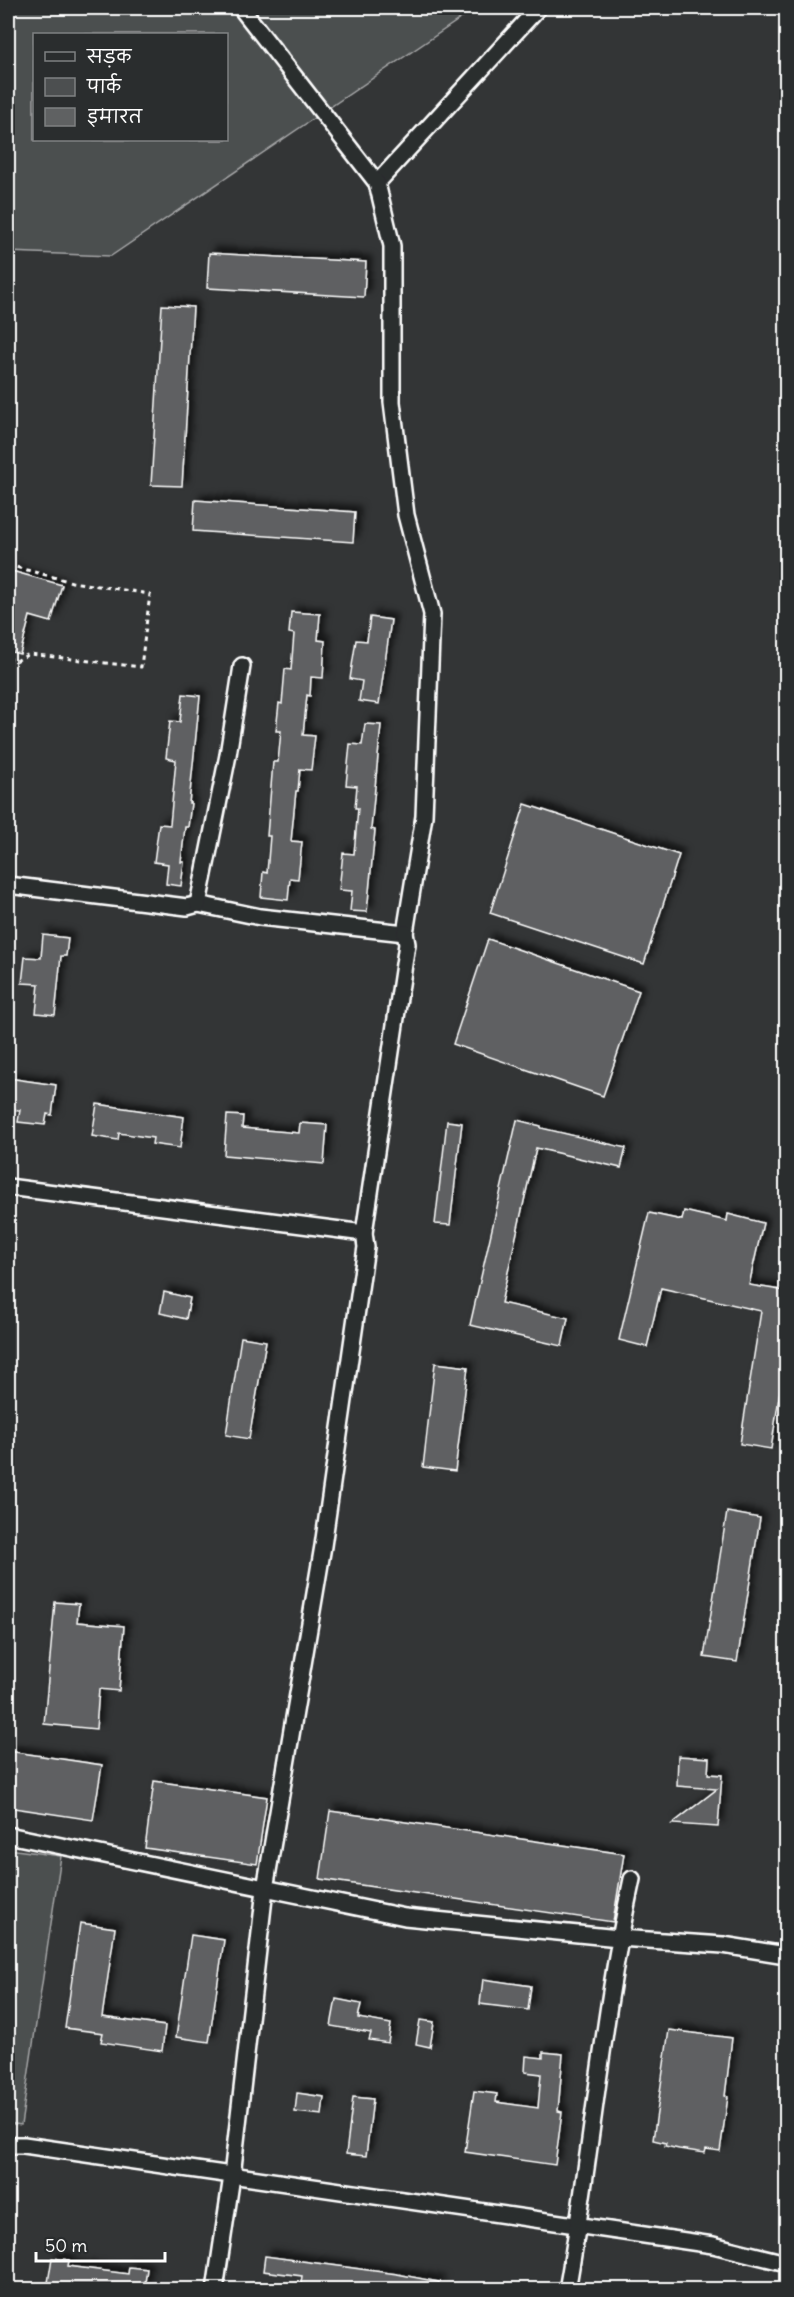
<svg xmlns="http://www.w3.org/2000/svg" width="794" height="2297" viewBox="0 0 794 2297" font-family="Delius,'Playpen Sans Deva',sans-serif">
<style>
.green{fill:#4c4f50;stroke:#a6a7a8;stroke-width:1.5;fill-rule:evenodd}
.building{fill:#5f6162;stroke:#fff;stroke-width:1.5;filter:url(#shadow)}
.lines{fill:none;stroke-linecap:round;stroke-linejoin:round}
.street-casing{stroke:#fff;stroke-width:20}
.path{stroke:#fff;stroke-width:3;stroke-dasharray:4.5 4.5;stroke-linecap:butt}
.street{stroke:#2a2d2e;stroke-width:15}
</style>
<defs>
<filter id="shadow"><feDropShadow dx="5.5" dy="-5.5" stdDeviation="3" flood-color="#0009"/></filter>
</defs>
<rect width="100%" height="100%" fill="#333536"/>
<filter id="ink" filterUnits="userSpaceOnUse"><feTurbulence type="fractalNoise" baseFrequency=".0167" numOctaves="2"/><feDisplacementMap in="SourceGraphic" scale="12" xChannelSelector="R" yChannelSelector="G"/><feConvolveMatrix kernelMatrix="1 2 1 2 8 2 1 2 1" color-interpolation-filters="sRGB"/></filter>
<g filter="url(#ink)">
<g class="green">
<path d="M 8,8 L 476,8 L 111,256 L 8,252 ZM 34,34 L 226,34 L 226,140 L 34,140 Z"/>
<polygon points="8,1849 61,1856 21,2125 8,2123"/>
</g>
<g class="building">
<polygon points="209,253 366,262 364,297 207,288"/>
<polygon points="162,305 193,307 182,486 151,485"/>
<polygon points="195,500 355,512 353,542 193,531"/>
<polygon points="8,570 62,585 51,622 30,616 20,654 8,651"/>
<polygon points="291,612 320,614 318,640 325,641 323,678 311,677 310,696 307,695 303,735 315,736 311,770 300,769 298,791 296,791 291,841 302,842 298,879 290,878 288,900 261,897 263,872 267,873 270,836 267,836 273,762 278,762 281,731 276,731 279,703 282,704 285,669 291,670 294,634 289,633"/>
<polygon points="370,617 391,620 379,704 359,701 362,681 350,679 356,640 367,641"/>
<polygon points="183,694 200,696 189,803 191,803 188,827 185,827 181,862 184,862 181,886 166,884 168,864 154,862 159,824 170,825 176,760 166,758 170,721 180,722"/>
<polygon points="365,724 381,725 371,829 375,830 367,912 350,911 352,891 339,890 343,853 354,854 358,808 355,808 357,786 346,785 350,744 362,745"/>
<polygon points="525,804 679,855 644,964 490,913"/>
<polygon points="43,935 68,938 66,956 61,956 55,1015 36,1013 39,984 22,983 25,957 41,958"/>
<polygon points="488,939 639,991 603,1096 453,1044"/>
<polygon points="8,1078 56,1085 52,1115 47,1114 45,1125 18,1122 20,1110 8,1109"/>
<polygon points="97,1104 184,1117 180,1148 152,1144 153,1138 119,1133 118,1140 92,1136"/>
<polygon points="227,1115 243,1116 242,1128 299,1133 300,1123 327,1125 324,1164 224,1155"/>
<polygon points="517,1120 541,1126 541,1128 626,1148 621,1168 536,1148 501,1303 568,1318 562,1346 470,1325"/>
<polygon points="447,1121 462,1123 450,1225 435,1224"/>
<polygon points="684,1211 727,1221 728,1214 763,1223 749,1285 786,1291 786,1352 771,1449 740,1444 761,1311 661,1288 647,1347 619,1340 649,1213 682,1220"/>
<polygon points="164,1292 190,1298 186,1319 160,1313"/>
<polygon points="241,1337 266,1341 249,1439 226,1435"/>
<polygon points="435,1363 468,1367 455,1471 423,1467"/>
<polygon points="727,1512 760,1518 737,1662 704,1657"/>
<polygon points="55,1602 79,1604 77,1622 124,1626 119,1691 99,1689 96,1729 44,1724"/>
<polygon points="8,1751 102,1765 93,1820 8,1807"/>
<polygon points="678,1756 709,1758 708,1774 722,1775 718,1827 672,1824 717,1789 677,1786"/>
<polygon points="154,1781 267,1797 257,1864 145,1848"/>
<polygon points="330,1811 624,1854 613,1922 320,1879"/>
<polygon points="80,1923 115,1928 102,2017 165,2026 162,2051 101,2042 103,2033 65,2028"/>
<polygon points="191,1935 224,1940 209,2042 176,2037"/>
<polygon points="483,1979 531,1986 528,2010 480,2004"/>
<polygon points="336,1999 361,2004 358,2018 391,2024 388,2043 369,2040 371,2033 331,2026"/>
<polygon points="420,2020 434,2022 430,2047 416,2044"/>
<polygon points="669,2030 732,2038 725,2096 728,2097 720,2151 706,2149 705,2153 679,2149 665,2146 666,2143 653,2140"/>
<polygon points="543,2052 563,2054 558,2111 562,2112 555,2165 465,2152 474,2091 497,2094 496,2102 538,2108 541,2074 525,2072 526,2056 543,2058"/>
<polygon points="297,2093 324,2097 322,2115 295,2112"/>
<polygon points="353,2097 373,2099 366,2156 346,2154"/>
<polygon points="265,2256 397,2274 439,2282 438,2289 346,2289 301,2284 302,2276 263,2271"/>
<polygon points="52,2258 69,2260 68,2266 128,2274 129,2267 147,2269 144,2289 47,2289"/>
</g>
<g class="lines">
<g class="street-casing">
<g id="street">
<polyline points="377,183 538,8"/>
<polyline points="8,885 187,907 198,904 260,917 405,933 424,816 432,614 406,515 392,402 392,246 377,183 241,8"/>
<polyline points="198,904 228,755 242,666"/>
<polyline points="8,1187 364,1233"/>
<polyline points="8,1835 405,1917 619,1938 723,1945 786,1955"/>
<polyline points="8,2145 24,2145 713,2245 786,2263"/>
<polyline points="215,2290 232,2176 265,1889 323,1546 366,1247 364,1233 407,944 405,933"/>
<path d="M 567,2290 C 592,2153 602,2015 632,1879"/>
</g>
</g>
<polyline class="path" points="8,565 72,582 150,594 141,667 29,654 16,661 8,658"/>
<use href="#street" class="street"/>
</g>
</g>
<rect width="794" height="2297" fill="none" stroke="#2a2d2e" stroke-width="30"/>
<rect x="15" y="15" width="764" height="2267" fill="none" stroke="#fff" stroke-width="2" filter="url(#ink)"/>
<rect x="33" y="33" width="195" height="108" fill="#2a2d2e" stroke="#7f8182" stroke-width="1.5"/>
<rect x="45" y="52" width="30" height="9" fill="#2a2d2e" stroke="#7f8182" stroke-width="1.5"/>
<text x="87" y="63" font-size="18" fill="#ffffff">सड़क</text>
<rect x="45" y="78" width="30" height="18" fill="#4c4f50" stroke="#7f8182" stroke-width="1.5"/>
<text x="87" y="93" font-size="18" fill="#ffffff">पार्क</text>
<rect x="45" y="108" width="30" height="18" fill="#5f6162" stroke="#7f8182" stroke-width="1.5"/>
<text x="87" y="123" font-size="18" fill="#ffffff">इमारत</text>
<path d="M36 2252v9h129v-9" fill="none" stroke="#ffffff" stroke-width="3"/>
<text x="45" y="2252" font-size="18" fill="#ffffff" stroke="#2a2d2e" stroke-width="4.5" paint-order="stroke">50 m</text>
</svg>
